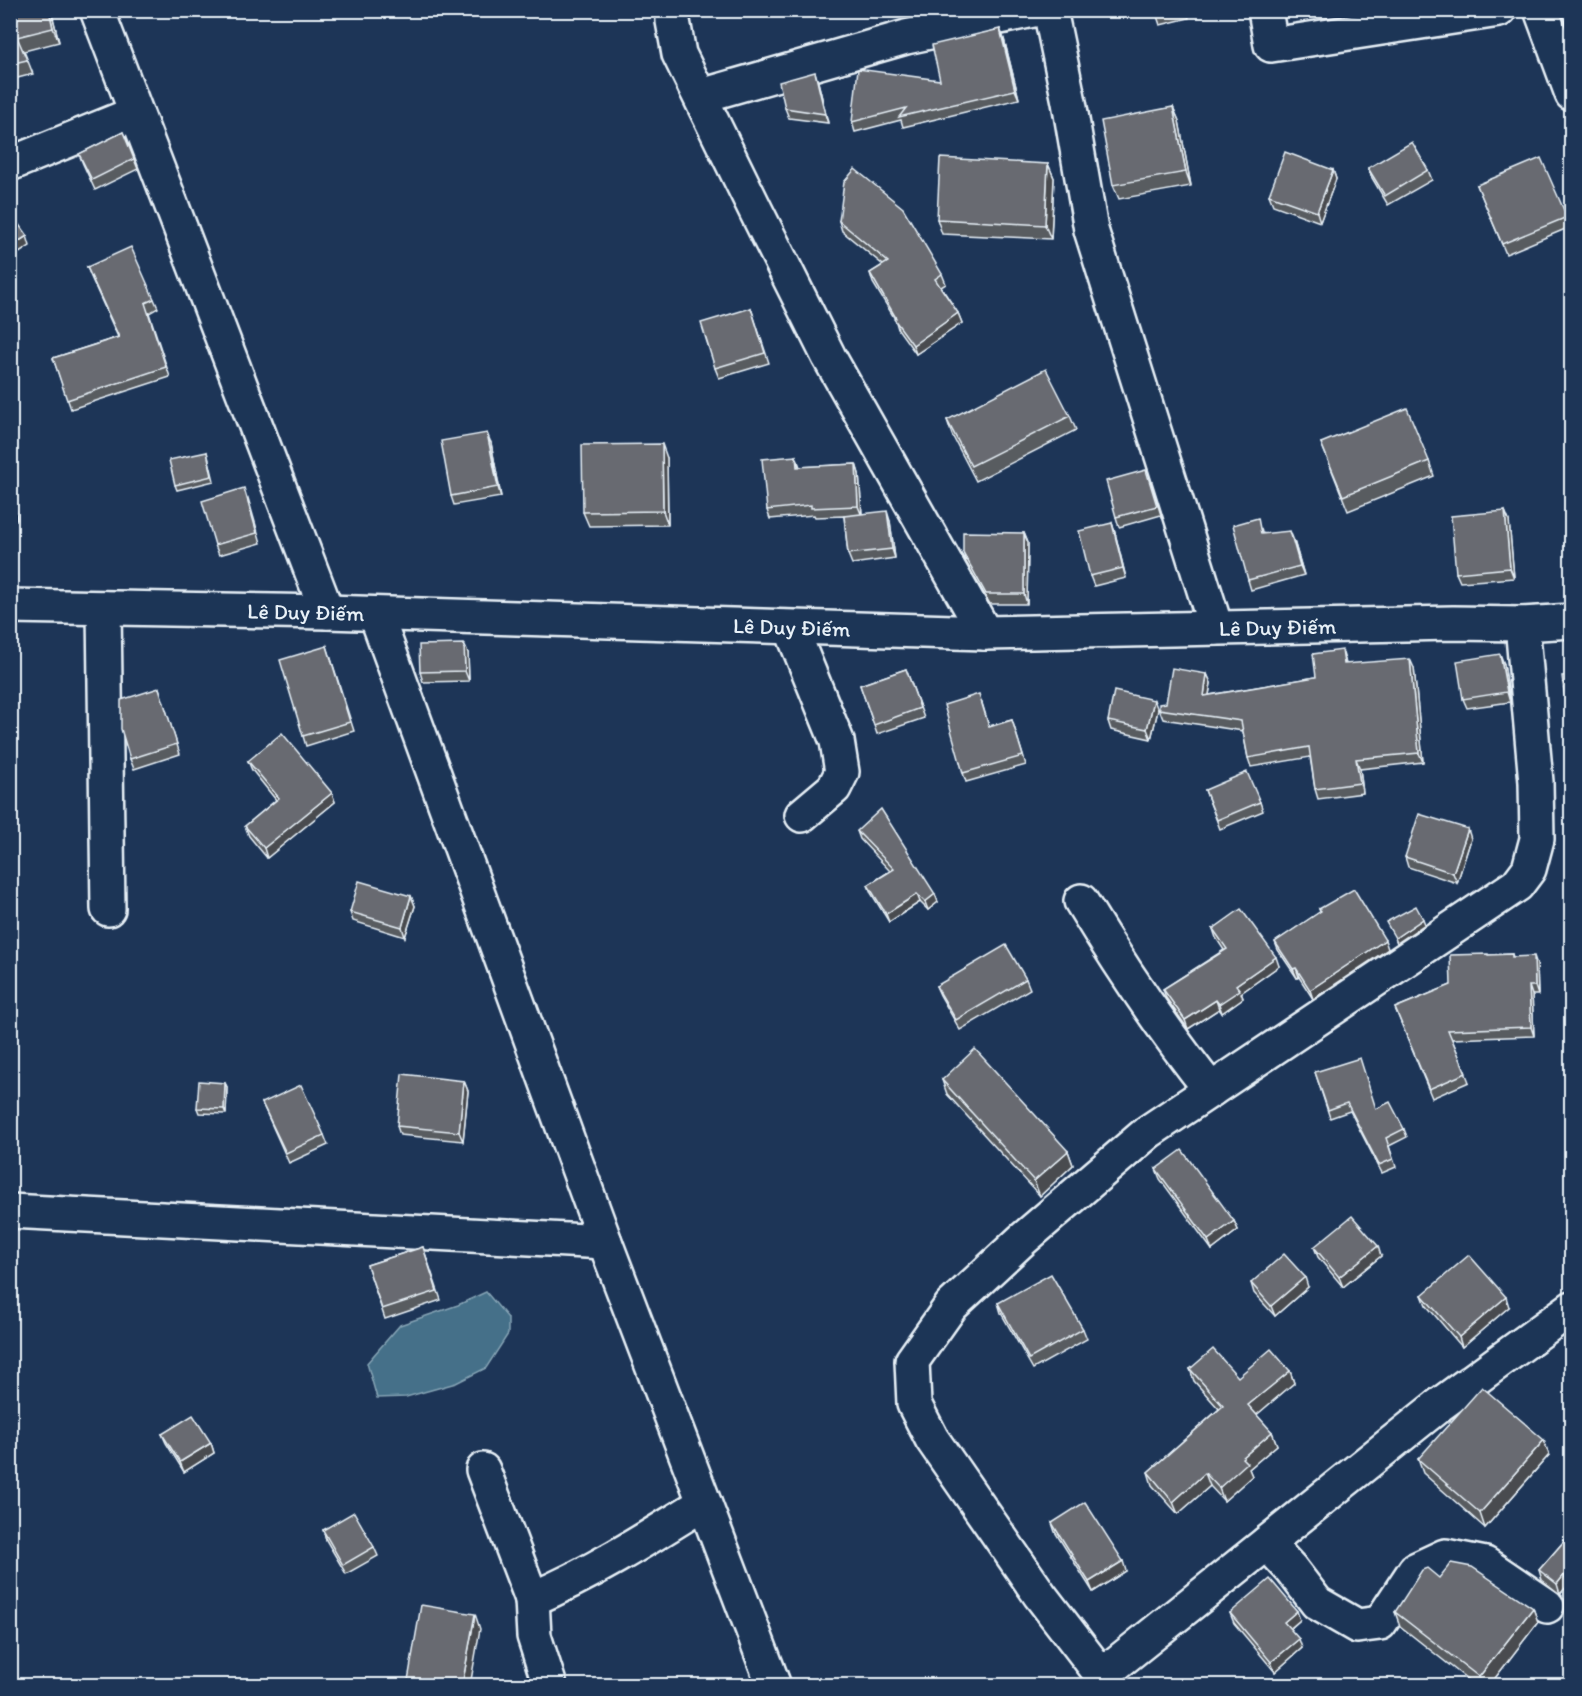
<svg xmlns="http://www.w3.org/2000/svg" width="1582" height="1696" viewBox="0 0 1582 1696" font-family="Itim,sans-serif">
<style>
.water{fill:#447089;stroke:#86a4b5;stroke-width:1.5}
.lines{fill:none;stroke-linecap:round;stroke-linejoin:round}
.minor-casing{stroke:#e8f1f8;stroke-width:38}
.minor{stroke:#1d3557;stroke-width:33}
.wall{fill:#595c61;stroke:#e8f1f8;stroke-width:1.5}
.shaded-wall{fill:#494b4f;stroke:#e8f1f8;stroke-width:1.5}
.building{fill:#686b71;stroke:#e8f1f8;stroke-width:1.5}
.labels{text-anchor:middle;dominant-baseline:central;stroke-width:5;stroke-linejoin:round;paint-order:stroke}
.street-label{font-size:22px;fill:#e8f1f8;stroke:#1d3557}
</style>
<rect width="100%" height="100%" fill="#1d3557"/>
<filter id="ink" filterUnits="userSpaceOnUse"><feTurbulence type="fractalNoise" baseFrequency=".0167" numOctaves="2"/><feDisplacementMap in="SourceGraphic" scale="12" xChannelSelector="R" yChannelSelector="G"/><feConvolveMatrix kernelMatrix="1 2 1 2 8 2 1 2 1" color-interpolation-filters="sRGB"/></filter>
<g filter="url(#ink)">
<polygon class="water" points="486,1292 508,1318 508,1334 486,1368 456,1383 406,1397 377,1398 367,1363 400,1325 458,1305"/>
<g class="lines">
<g class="minor-casing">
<g id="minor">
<polyline points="97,10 327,612"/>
<polyline points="673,10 673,21 679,54 756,211 829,357 985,633"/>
<polyline points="1050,10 1069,102 1091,230 1216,628"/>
<polyline points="1265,10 1271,45 1499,10"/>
<polyline points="1541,10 1572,94"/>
<polyline points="701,96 906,37 1033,10"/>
<polyline points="10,164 136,113"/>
<path id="s1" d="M 10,606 L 327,612 L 985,633 L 1453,623 L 1522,624 L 1572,621"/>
<polyline points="104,608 108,909"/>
<polyline points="376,615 605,1242 774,1686"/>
<polyline points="791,628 837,741 842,772 834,788 802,815"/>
<path d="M 1081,901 C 1121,967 1163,1030 1211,1090"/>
<polyline points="10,1211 605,1242"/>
<path d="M 483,1470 L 532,1599 C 593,1573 648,1538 704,1503"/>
<polyline points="1267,1543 1291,1569 1317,1603 1357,1626 1380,1623 1415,1570 1445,1556 1485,1564 1547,1606"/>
<polyline points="532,1599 534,1636 550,1686"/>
<polyline points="1102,1675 1438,1406 1572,1308"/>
<polyline points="1110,1686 1040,1595 932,1439 914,1404 912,1361 951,1306 1022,1240 1148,1132 1517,885 1529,869 1537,839 1536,782 1522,624"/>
</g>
</g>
<use href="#minor" class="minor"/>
</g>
<g class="wall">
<polygon points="10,10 51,10 59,42 24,51 33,74 10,80"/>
<polygon points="1155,10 1187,10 1189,18 1160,25"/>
<polygon points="1000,29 1004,39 1019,99 903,127 901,120 855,132 852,122 940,80"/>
<polygon points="818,82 828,123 789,118 785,108"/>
<polygon points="1173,107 1179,121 1191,186 1119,199 1113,185"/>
<polygon points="123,132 138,169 95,190 83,164 79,154"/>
<polygon points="1048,164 1054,178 1051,239 942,234 937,219"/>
<polygon points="1368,168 1428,170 1432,180 1388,205 1372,178"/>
<polygon points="1333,170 1336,179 1320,222 1273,205 1269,195"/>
<polygon points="1477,185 1567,217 1570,227 1506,254"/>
<polygon points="839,221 942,274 946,284 941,287 958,313 962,323 916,354 898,329 895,319 873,283 870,273 883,265 842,231"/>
<polygon points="87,267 154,299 158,308 149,313 170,377 71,409 53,358 118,337 91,277"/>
<polygon points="751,308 769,363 719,378 715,368"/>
<polygon points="1070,416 1076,430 976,481 952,435 947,420"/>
<polygon points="491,443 501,497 454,505 451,496"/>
<polygon points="1321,443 1429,461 1434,476 1348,511"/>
<polygon points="207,452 214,481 177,490 175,485"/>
<polygon points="796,456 800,467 856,464 859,474 862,514 890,521 895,558 852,564 848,554 844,516 815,517 814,515 770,519 767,510"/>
<polygon points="667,458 668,525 589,526 583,512"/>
<polygon points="1150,480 1161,515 1119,527 1116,517"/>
<polygon points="10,484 15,489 17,520 10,520"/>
<polygon points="248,498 261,543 219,555 215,545"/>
<polygon points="1505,511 1509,521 1514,578 1460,582 1456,573"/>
<polygon points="1112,523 1115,533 1126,578 1094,586 1090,576"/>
<polygon points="1261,528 1262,533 1294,541 1304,575 1251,590 1248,580"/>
<polygon points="1024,533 1028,543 1027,604 990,604 966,562 963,552"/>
<polygon points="327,646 354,731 306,746 303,736"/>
<polygon points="468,653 469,681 423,682 420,672"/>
<polygon points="1345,660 1346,664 1414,668 1423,762 1360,769 1363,793 1318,799 1315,789 1310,757 1251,767 1248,758 1243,731 1163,719 1159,709 1166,703 1207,674 1211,683 1209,695 1316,677"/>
<polygon points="1504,664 1510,702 1467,708 1463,699"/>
<polygon points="906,669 924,718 877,734 860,685"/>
<polygon points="159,688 180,754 134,769 130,759"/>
<polygon points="982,703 989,726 1012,720 1026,765 966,782 963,773"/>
<polygon points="1158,710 1151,739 1111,730 1108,721"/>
<polygon points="248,761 332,793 335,802 267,858 249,836 245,826 276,800 252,770"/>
<polygon points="1205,790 1260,802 1263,811 1220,829"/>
<polygon points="857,831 938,902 928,910 920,902 889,922 871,893 868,885 890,871 860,839"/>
<polygon points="1471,839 1457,883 1408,867 1405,857"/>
<polygon points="411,896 415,906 405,937 353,921 350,912"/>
<polygon points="1319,909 1388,949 1313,999 1299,977 1297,978 1278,950 1275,942 1320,912"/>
<polygon points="1213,929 1279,966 1241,993 1243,998 1222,1013 1219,1009 1188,1029 1166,998 1163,989 1224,950 1216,938"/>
<polygon points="1512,954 1513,957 1537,965 1538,995 1532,995 1534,1036 1452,1039 1469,1082 1432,1098 1395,1008 1451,985 1488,955"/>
<polygon points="1026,979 1030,989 960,1030 940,995 936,986"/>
<polygon points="1315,1072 1377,1109 1404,1129 1407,1137 1389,1146 1396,1167 1382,1173 1350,1111 1330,1118"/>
<polygon points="942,1080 1068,1151 1073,1165 1040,1196 947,1094"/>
<polygon points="464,1081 468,1091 463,1141 400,1135 397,1126"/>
<polygon points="225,1083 227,1087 226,1114 199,1113 197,1108"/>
<polygon points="262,1103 324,1135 328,1145 289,1163"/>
<polygon points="1156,1169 1234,1221 1238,1230 1212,1250 1160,1179"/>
<polygon points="423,1247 441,1300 385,1319 367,1265"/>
<polygon points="1314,1247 1381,1256 1343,1287 1318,1257"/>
<polygon points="1251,1283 1308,1287 1275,1316 1254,1293"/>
<polygon points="1422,1295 1509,1307 1462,1347 1426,1305"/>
<polygon points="998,1303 1083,1329 1087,1339 1033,1369 1001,1313"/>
<polygon points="1190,1369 1238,1377 1290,1371 1294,1383 1256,1415 1272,1432 1277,1445 1249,1469 1252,1476 1224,1501 1210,1486 1178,1514 1152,1485 1148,1472 1219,1409 1194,1381"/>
<polygon points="162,1434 211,1443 214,1453 184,1472 166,1443"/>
<polygon points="1549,1455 1485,1528 1423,1473 1418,1459"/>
<polygon points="1052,1523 1126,1571 1093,1592 1055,1532"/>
<polygon points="323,1530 374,1547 378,1556 346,1574 326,1540"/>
<polygon points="1572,1532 1572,1588 1568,1585 1560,1594 1542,1580 1539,1570"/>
<polygon points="1533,1608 1538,1622 1489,1686 1476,1686 1400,1626 1395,1612"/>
<polygon points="1230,1613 1300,1620 1290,1629 1302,1648 1275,1672 1234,1623"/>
</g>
<g class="shaded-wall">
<polygon points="49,10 51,10 59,42 53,28"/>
<polygon points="1000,29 1004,39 1019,99 1015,90"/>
<polygon points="815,72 818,82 828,123 825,114"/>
<polygon points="1173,107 1179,121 1191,186 1186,172"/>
<polygon points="1048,164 1054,178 1051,239 1045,225"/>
<polygon points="1333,170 1336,179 1320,222 1317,212"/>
<polygon points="27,236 30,246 10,259 10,247"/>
<polygon points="958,313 962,323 916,354 913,345"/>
<polygon points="487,433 491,443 501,497 498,487"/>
<polygon points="662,444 667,458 668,525 663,511"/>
<polygon points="796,456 799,466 800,477 797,467"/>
<polygon points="856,464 859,474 862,516 858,506"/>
<polygon points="13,484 15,489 17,520 15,515"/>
<polygon points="887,511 890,521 895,558 892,549"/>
<polygon points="1505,511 1509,521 1514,578 1510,568"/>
<polygon points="1112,523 1115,533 1126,578 1123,568"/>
<polygon points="1290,531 1294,541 1304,575 1300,566"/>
<polygon points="1024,533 1028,543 1027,604 1024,594"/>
<polygon points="464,644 468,653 469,681 465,671"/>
<polygon points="1342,650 1345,660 1347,674 1344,664"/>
<polygon points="1500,654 1504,664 1510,702 1507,692"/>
<polygon points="1410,659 1414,668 1423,762 1419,753"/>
<polygon points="1207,674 1211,683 1207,706 1204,696"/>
<polygon points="1154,700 1158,710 1151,739 1147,729"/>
<polygon points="1356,759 1360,769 1363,793 1360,783"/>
<polygon points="332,793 335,802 267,858 264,848"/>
<polygon points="1468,829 1471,839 1457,883 1453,873"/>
<polygon points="917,894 920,902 889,922 886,914"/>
<polygon points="935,894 938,902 928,910 925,902"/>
<polygon points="411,896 415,906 405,937 402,927"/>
<polygon points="1423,919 1425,924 1397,943 1395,938"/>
<polygon points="1385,940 1388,949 1313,999 1310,990"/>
<polygon points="1534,956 1537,965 1538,995 1535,986"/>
<polygon points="1276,957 1279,966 1241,993 1243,998 1222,1013 1219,1004 1236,985"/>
<polygon points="1296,968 1299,977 1297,978 1293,969"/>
<polygon points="1529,986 1532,995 1534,1036 1531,1027"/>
<polygon points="1216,1000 1219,1009 1188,1029 1185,1020"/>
<polygon points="464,1081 468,1091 463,1141 459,1132"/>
<polygon points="225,1083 227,1087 226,1114 224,1109"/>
<polygon points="1068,1151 1073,1165 1040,1196 1034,1181"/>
<polygon points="1234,1221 1238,1230 1212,1250 1208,1240"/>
<polygon points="1378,1246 1381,1256 1343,1287 1339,1277"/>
<polygon points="1305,1277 1308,1287 1275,1316 1271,1306"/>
<polygon points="1506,1297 1509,1307 1462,1347 1459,1337"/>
<polygon points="1290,1371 1294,1383 1253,1418 1248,1405"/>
<polygon points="1272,1432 1277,1445 1249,1469 1252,1476 1224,1501 1219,1488 1242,1458"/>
<polygon points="1544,1440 1549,1455 1485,1528 1480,1513"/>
<polygon points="211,1443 214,1453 184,1472 180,1462"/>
<polygon points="1205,1473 1210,1486 1178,1514 1173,1502"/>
<polygon points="1123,1561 1126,1571 1093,1592 1089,1582"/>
<polygon points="1564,1575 1568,1585 1560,1594 1557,1584"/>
<polygon points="1533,1608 1538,1622 1489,1686 1482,1686 1479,1677"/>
<polygon points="1297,1611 1300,1620 1287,1631 1284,1622"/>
<polygon points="475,1614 480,1629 470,1686 462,1686"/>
<polygon points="1299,1639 1302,1648 1275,1672 1271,1662"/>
</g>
<g class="building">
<polygon points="10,10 49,10 53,28 17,37 27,60 10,64"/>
<polygon points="1155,10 1175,10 1156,15"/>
<polygon points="1000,29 1015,90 899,117 906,108 852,122 858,69 940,80 932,45"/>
<polygon points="815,72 825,114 785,108 779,82"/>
<polygon points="1173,107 1186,172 1113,185 1101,121"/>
<polygon points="123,132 134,159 92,180 79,154"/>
<polygon points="1412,142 1428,170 1385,196 1368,168"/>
<polygon points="1285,152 1333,170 1317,212 1269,195"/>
<polygon points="940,158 1048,164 1045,225 937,219"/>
<polygon points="1541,158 1567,217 1502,244 1477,185"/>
<polygon points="855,169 903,208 942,274 935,279 958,313 913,345 894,319 896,318 870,273 888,262 839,221 844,182"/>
<polygon points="10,212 27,236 10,247"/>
<polygon points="131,247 154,299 145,303 166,367 67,400 53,358 119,337 87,267"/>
<polygon points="751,308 765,353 715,368 701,323"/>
<polygon points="1046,369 1070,416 971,466 947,420"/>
<polygon points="1407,408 1429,461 1343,496 1321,443"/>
<polygon points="487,433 498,487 451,496 441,441"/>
<polygon points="662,444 663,511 583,512 582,445"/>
<polygon points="207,452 212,476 175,485 169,460"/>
<polygon points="796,456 797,467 856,464 858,506 811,508 811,505 767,510 762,459"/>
<polygon points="1146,470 1157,506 1116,517 1106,481"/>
<polygon points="10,484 13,484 15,515 10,515"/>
<polygon points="244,488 257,533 215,545 202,501"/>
<polygon points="887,511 892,549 848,554 844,516"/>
<polygon points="1505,511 1510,568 1456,573 1451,516"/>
<polygon points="1258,518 1261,534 1290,531 1300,566 1248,580 1233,525"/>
<polygon points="1112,523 1123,568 1090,576 1079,531"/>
<polygon points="963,532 1024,533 1024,594 986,594 963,552"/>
<polygon points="464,644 465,671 420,672 419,645"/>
<polygon points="327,646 350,722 303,736 280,660"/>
<polygon points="1342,650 1344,664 1410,659 1419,753 1356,759 1360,783 1315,789 1309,747 1248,758 1241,721 1159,709 1159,704 1166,703 1172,668 1207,674 1204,696 1316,677 1313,654"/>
<polygon points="1500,654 1507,692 1463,699 1457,661"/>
<polygon points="906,669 920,708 874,725 860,685"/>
<polygon points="1572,675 1572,729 1569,729 1562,676"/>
<polygon points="159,688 177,744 130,759 121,729 121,700"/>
<polygon points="1114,691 1154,700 1147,729 1108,721"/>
<polygon points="979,694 989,727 1012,720 1023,756 963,773 944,705"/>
<polygon points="282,733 332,793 264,848 245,826 279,798 248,761"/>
<polygon points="1247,772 1260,802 1217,820 1205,790"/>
<polygon points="881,809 935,894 925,902 917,894 886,914 868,885 894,869 857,831"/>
<polygon points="1419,814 1468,829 1453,873 1405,857"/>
<polygon points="359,881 411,896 402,927 350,912"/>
<polygon points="1354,889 1385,940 1310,990 1296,968 1293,969 1275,942 1321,911 1319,909"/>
<polygon points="1416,906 1423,919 1395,938 1386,922"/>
<polygon points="1241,909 1276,957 1236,985 1240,990 1219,1004 1216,1000 1185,1020 1163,989 1227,949 1213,929"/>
<polygon points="1006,945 1026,979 956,1020 936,986"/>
<polygon points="1488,954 1488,955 1512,954 1512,957 1534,956 1535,986 1529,986 1531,1027 1448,1030 1466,1073 1429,1089 1395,1008 1451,985 1450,955"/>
<polygon points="975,1049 1068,1151 1034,1181 942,1080"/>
<polygon points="1360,1058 1376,1109 1390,1102 1404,1129 1386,1138 1393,1159 1379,1165 1347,1103 1328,1110 1315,1072"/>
<polygon points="402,1074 464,1081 459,1132 397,1126"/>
<polygon points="199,1081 225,1083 224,1109 197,1108"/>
<polygon points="301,1085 324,1135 286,1153 262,1103"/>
<polygon points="1182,1150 1234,1221 1208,1240 1156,1169"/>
<polygon points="1352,1216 1378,1246 1339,1277 1314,1247"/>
<polygon points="423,1247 437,1291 382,1309 367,1265"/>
<polygon points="1284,1254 1305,1277 1271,1306 1251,1283"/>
<polygon points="1469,1255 1506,1297 1459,1337 1422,1295"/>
<polygon points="1051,1274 1083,1329 1029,1359 998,1303"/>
<polygon points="1213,1349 1238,1377 1271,1349 1290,1371 1248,1405 1272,1432 1242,1458 1247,1463 1219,1488 1205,1473 1173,1502 1148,1472 1223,1406 1190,1369"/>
<polygon points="1482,1387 1544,1440 1480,1513 1418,1459"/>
<polygon points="193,1415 211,1443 180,1462 162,1434"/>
<polygon points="1085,1502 1123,1561 1089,1582 1052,1523"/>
<polygon points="354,1512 374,1547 343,1565 323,1530"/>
<polygon points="1572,1532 1572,1581 1564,1575 1557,1584 1539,1570"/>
<polygon points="1451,1563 1472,1567 1533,1608 1479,1677 1395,1612 1422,1570 1427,1568 1439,1578"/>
<polygon points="1270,1579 1297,1611 1284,1622 1299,1639 1271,1662 1230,1613"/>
<polygon points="421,1605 475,1614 462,1686 407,1686"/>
</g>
</g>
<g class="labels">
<g class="street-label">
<text stroke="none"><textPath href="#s1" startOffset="296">Lê Duy Điếm</textPath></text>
<text stroke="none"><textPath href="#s1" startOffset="1268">Lê Duy Điếm</textPath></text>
<text stroke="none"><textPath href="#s1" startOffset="782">Lê Duy Điếm</textPath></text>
</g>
</g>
<rect width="1582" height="1696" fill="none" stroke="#1d3557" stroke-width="36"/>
<rect x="18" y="18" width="1546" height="1660" fill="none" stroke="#e8f1f8" stroke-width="2" filter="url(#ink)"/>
</svg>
